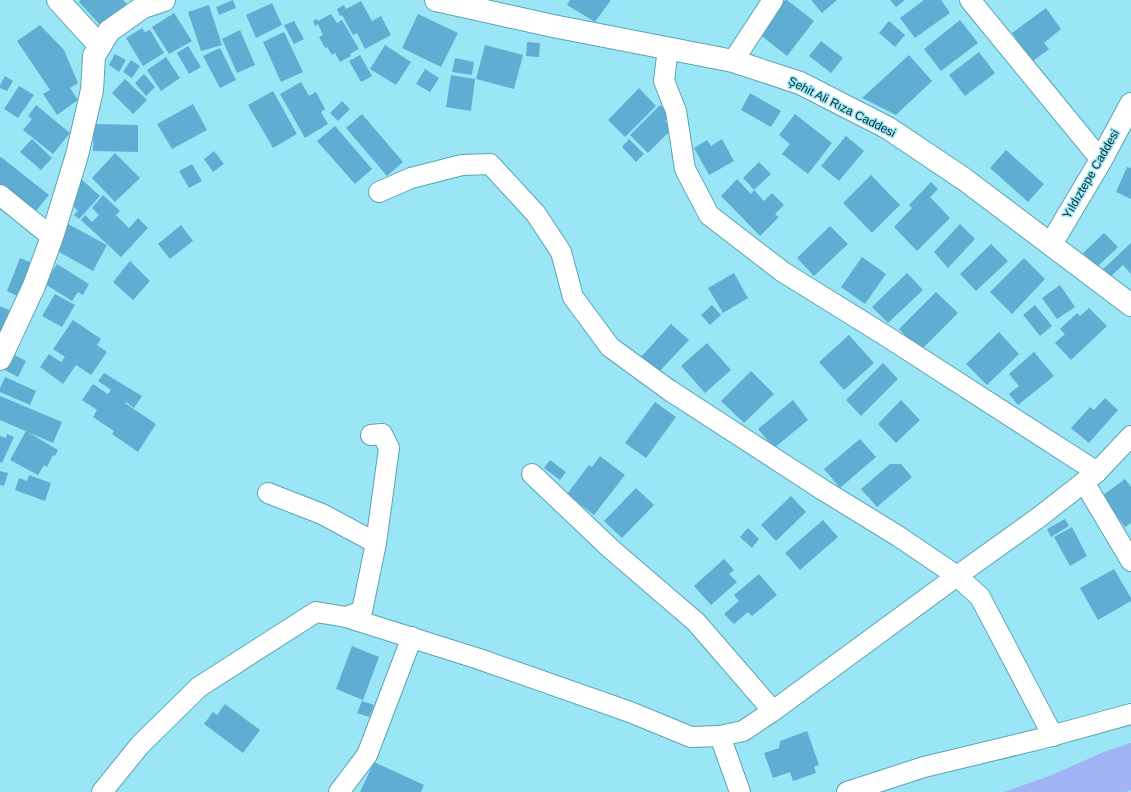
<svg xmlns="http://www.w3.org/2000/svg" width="1131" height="792" viewBox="0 0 1131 792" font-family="Helvetica,sans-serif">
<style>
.water{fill:#a1b3f4}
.building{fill:#60add4}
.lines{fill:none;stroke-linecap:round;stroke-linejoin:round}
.minor-casing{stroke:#5aa4b3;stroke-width:22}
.tertiary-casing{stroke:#5aa4b3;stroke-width:24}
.minor{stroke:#fff;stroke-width:20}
.tertiary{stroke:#fff;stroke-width:22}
.labels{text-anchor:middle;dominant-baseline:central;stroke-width:3;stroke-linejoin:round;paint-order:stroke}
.street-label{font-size:12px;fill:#0d2d33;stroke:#9be6f6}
</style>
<rect width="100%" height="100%" fill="#9be6f6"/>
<polygon class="water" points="1131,743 1131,790 1126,792 1004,792 1052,775 1106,751"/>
<g class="building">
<polygon points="80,0 123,0 129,6 101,26 79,2"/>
<polygon points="233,0 236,8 219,15 216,7"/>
<polygon points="570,0 611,0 595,22 567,5"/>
<polygon points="785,0 787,0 814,21 787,56 759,34"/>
<polygon points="811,0 837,0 822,13"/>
<polygon points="890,0 905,0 896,7"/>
<polygon points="924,0 941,0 950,13 915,38 900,18"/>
<polygon points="361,1 372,21 381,16 391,35 365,49 357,33 353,35 342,15 340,16 337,9 344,5 346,9"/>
<polygon points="272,3 282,25 256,38 246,15"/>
<polygon points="209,5 222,45 201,51 188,12"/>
<polygon points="1046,8 1061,29 1044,43 1049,49 1033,61 1012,33"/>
<polygon points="174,13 192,41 169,54 152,27"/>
<polygon points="331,14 337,23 342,20 359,49 350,54 351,56 340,62 335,53 332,55 327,47 325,48 319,37 323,35 318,24 315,26 313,21 317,19 318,21"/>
<polygon points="418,14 458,33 441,67 402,48"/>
<polygon points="960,20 978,43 941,71 924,49"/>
<polygon points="294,21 304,39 294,44 284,25"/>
<polygon points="889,21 905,35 895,47 879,33"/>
<polygon points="40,25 64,50 78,83 70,88 78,100 57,115 43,94 50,90 17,41"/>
<polygon points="142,28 145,32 150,30 164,53 143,66 126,38"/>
<polygon points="240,30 255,65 237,73 222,39"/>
<polygon points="284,32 303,72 281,82 263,42"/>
<polygon points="821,41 843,58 831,73 809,56"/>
<polygon points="527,42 540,43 539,57 526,56"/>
<polygon points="385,45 411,62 396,85 370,69"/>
<polygon points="485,45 523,55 514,89 476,79"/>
<polygon points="188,46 201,67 189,74 177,53"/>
<polygon points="220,48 236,80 220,88 203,56"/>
<polygon points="979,52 995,73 965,96 949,75"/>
<polygon points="115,54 126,60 119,72 109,65"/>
<polygon points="360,55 372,76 361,82 349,61"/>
<polygon points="909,55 932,81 896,115 862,98"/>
<polygon points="166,57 180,78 161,91 147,70"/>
<polygon points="455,58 474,62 472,75 452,72"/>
<polygon points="131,60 140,66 132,78 123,72"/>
<polygon points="425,69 439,78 430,92 416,84"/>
<polygon points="144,74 155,87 146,96 135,83"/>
<polygon points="451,75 475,79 471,111 446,107"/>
<polygon points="5,76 13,81 7,91 0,88 0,85"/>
<polygon points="125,79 147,100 133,114 112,93"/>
<polygon points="301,82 309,96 316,92 325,109 321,112 328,124 305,138 280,94"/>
<polygon points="19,86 34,95 18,118 4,109"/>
<polygon points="639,88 656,106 625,137 608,120"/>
<polygon points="273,91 297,134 273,148 248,105"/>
<polygon points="750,93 781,111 771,127 741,110"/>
<polygon points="342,101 350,109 338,121 330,113"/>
<polygon points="193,104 207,130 172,149 157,124"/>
<polygon points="36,105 70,133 53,154 23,130 32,119 28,116"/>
<polygon points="660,105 671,116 665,121 672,129 648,153 630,135"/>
<polygon points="362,114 403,162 387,176 346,128"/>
<polygon points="795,114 832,143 808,174 782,154 790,144 779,135"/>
<polygon points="94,124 138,125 138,152 93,151"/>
<polygon points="335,126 372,169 355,184 317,141"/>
<polygon points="846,136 864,151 839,181 821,166"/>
<polygon points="32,139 52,158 41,170 20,152"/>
<polygon points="629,139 644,154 636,162 622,147"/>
<polygon points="722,139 734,161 709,175 694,148 707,140 711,146"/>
<polygon points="1006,150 1044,184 1028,202 990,168"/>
<polygon points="214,151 224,164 213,172 204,159"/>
<polygon points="115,153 140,178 115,202 92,178"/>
<polygon points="1,157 49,195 32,216 0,190 0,158"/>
<polygon points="759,162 771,174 754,190 743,178"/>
<polygon points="192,164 202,181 189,188 179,171"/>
<polygon points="1127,167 1131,168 1131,199 1116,192"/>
<polygon points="871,175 900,205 872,233 843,203"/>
<polygon points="79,177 100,196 79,219 74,215 78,211 66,199"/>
<polygon points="737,179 751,194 754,190 764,201 772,193 784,205 775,214 779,217 760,236 721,196"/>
<polygon points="931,182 938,189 930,197 950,218 917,251 894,227 912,208 909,205"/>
<polygon points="103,195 120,211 116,215 129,228 138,218 148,228 121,257 81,220 85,215 92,222 99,215 92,208"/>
<polygon points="68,224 107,245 93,271 54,249"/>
<polygon points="960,224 975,239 948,268 934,252"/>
<polygon points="181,225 193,241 170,259 158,244"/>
<polygon points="830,226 848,244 814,276 797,258"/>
<polygon points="1104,233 1118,247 1097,267 1083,253"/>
<polygon points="1131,243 1131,274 1123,265 1108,279 1101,271"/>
<polygon points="991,244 1008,261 976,291 960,274"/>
<polygon points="862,257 886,274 865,304 841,287"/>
<polygon points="20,258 32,263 19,297 7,291"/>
<polygon points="1024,258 1045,279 1012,314 990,292"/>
<polygon points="130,261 150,281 133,300 113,282"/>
<polygon points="57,264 89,284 83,295 78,292 72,301 45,284"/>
<polygon points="734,273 748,298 723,313 708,288"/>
<polygon points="907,273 923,290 888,323 872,307"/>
<polygon points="1060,285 1075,307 1057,319 1042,298"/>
<polygon points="936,292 958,313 920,351 899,329"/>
<polygon points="55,294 75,305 62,327 42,316"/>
<polygon points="712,305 721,315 710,325 701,315"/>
<polygon points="1035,305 1052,326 1040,336 1023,315"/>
<polygon points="0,306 11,311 0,334"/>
<polygon points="1089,308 1107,326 1071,360 1055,343 1065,334 1060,329 1077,313 1080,316"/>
<polygon points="73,320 101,339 97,345 107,352 91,375 76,365 63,384 40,367 49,354 61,362 65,357 53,349"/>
<polygon points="671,324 689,340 657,374 640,358"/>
<polygon points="999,332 1019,354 987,385 966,364"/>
<polygon points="849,335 874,363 844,390 819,362"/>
<polygon points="707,343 731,370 705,393 681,366"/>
<polygon points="1034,352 1054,376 1018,405 1009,394 1019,386 1009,374"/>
<polygon points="11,353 26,361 18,377 3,369"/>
<polygon points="883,363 898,379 861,416 846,400"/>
<polygon points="751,371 774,394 744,423 721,401"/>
<polygon points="104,373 142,396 134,408 126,402 125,403 156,424 138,452 112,434 114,431 93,417 97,410 82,400 93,384 108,394 111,390 98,381"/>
<polygon points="5,377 36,391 30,405 0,392 0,388"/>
<polygon points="0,396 62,422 53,443 0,420"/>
<polygon points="1105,398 1118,410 1089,443 1071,428 1090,407 1094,410"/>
<polygon points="793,400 808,420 774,448 758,429"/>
<polygon points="901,400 920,420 896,443 878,424"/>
<polygon points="655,402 676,417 646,458 625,443"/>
<polygon points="26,431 58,450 55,456 53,455 47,467 44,465 38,475 10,460"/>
<polygon points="7,434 14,437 2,463 0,462 0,436 6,438"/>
<polygon points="860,439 876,457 840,488 824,469"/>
<polygon points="600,456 625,475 594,515 567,494 589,465 592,467"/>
<polygon points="550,460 566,472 560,480 544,468"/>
<polygon points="890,464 901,464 912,477 877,507 861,489"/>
<polygon points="0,471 8,473 4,486 0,485"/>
<polygon points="29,475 51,483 45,501 15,490 19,478 27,481"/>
<polygon points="1125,479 1131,487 1131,523 1125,527 1102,496"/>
<polygon points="636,488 654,505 622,538 604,521"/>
<polygon points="791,496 806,512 776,541 761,525"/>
<polygon points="1065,519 1069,526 1051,537 1047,529"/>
<polygon points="823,520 838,537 800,570 785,553"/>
<polygon points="1072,527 1087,556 1070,566 1054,537"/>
<polygon points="748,528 759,539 752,548 740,537"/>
<polygon points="724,559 734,570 729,574 737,582 711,605 694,586"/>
<polygon points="1114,569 1131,598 1131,601 1098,620 1080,588"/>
<polygon points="759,574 777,595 752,616 748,612 734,624 724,614 739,601 734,595"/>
<polygon points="352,646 379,657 363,700 336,689"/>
<polygon points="362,701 374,705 369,717 357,713"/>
<polygon points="225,704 260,730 243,753 204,724 213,712 217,715"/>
<polygon points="807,731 819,765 814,767 816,773 793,781 790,772 773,778 764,753 779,748 780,741"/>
<polygon points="374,762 424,785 421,792 360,792"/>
</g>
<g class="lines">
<g class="minor-casing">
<g id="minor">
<polyline points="970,0 1101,160"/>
<polyline points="668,48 664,81 676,111 685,169 709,215 783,272 886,336 1097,472"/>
<polyline points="733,61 773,0"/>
<polyline points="379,192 411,178 462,165 490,164 536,214 561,252 573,297 610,347 669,390 823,490 898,536 957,576 980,597 1053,736"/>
<polyline points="0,195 52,237"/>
<polyline points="532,474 611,549 696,622 773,711"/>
<polyline points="1084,482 1131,561"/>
<polyline points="268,493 322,514 376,543"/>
<polyline points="346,617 362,611 376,543 389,448 382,434 371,435"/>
<polyline points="720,736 740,792"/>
<polyline points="102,792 140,745 199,687 316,612 346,617 479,659 630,712 691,737 720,736 743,731 773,711 957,576 1038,518 1097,472 1131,436"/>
<polyline points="339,792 367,755 412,637"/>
<polyline points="847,792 924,767 1040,739 1131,714"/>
</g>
</g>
<g class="tertiary-casing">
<g id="tertiary">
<polyline points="58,0 100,46"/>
<polyline points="436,0 553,26 733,61 800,83 888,128 964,179 1131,305"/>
<polyline points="1051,244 1101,160 1131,104"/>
<polyline points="0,359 34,286 52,237 77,155 92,90 94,56 109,31 143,7 164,0"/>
</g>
</g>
<use href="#minor" class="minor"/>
<use href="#tertiary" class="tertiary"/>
</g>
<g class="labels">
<g class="street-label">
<text transform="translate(842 107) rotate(27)">Şehit Ali Rıza Caddesi</text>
<text transform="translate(1091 174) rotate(-60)">Yıldıztepe Caddesi</text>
</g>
</g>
</svg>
